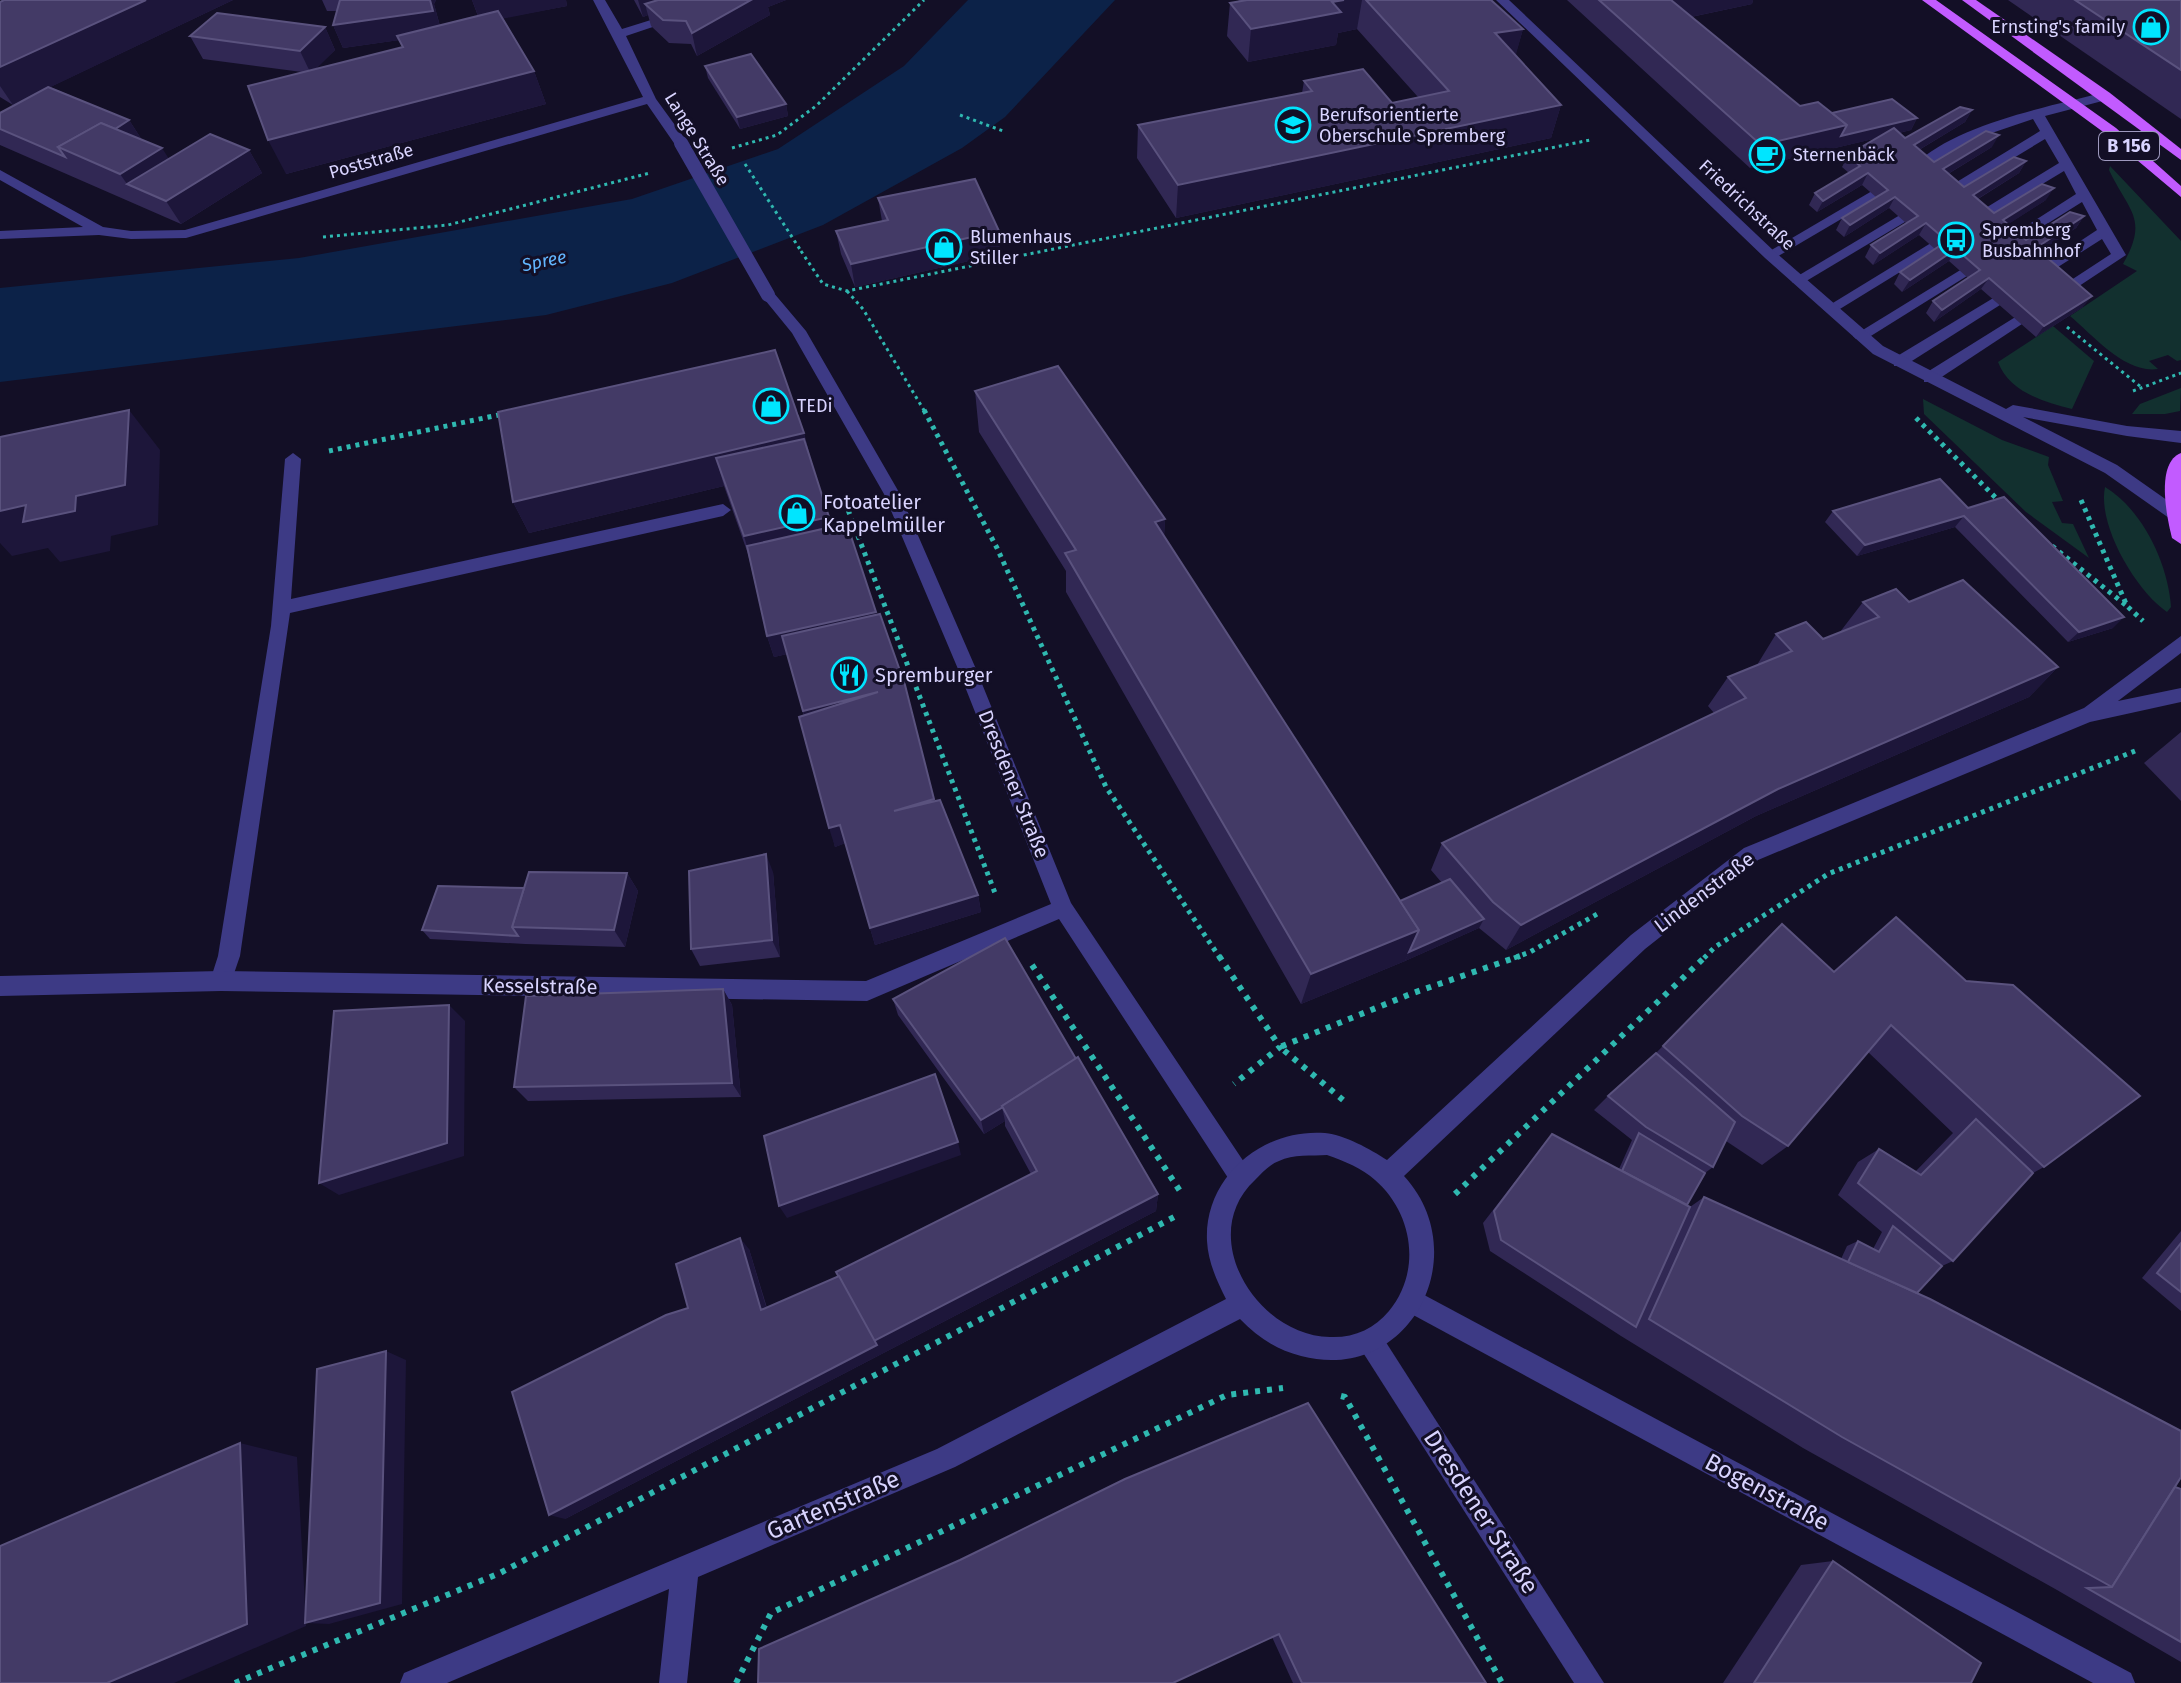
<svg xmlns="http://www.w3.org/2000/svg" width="2181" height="1683" viewBox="0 0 2181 1683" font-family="'Fira Sans',sans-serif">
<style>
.green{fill:#12302f}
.water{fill:#0c2248}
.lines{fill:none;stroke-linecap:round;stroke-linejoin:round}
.path-far2{stroke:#2fb8b0;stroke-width:3;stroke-dasharray:3 4;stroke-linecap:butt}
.path-far1{stroke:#2fb8b0;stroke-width:5;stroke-dasharray:4 5;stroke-linecap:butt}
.path{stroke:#2fb8b0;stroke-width:6;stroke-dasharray:5 7;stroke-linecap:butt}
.service{fill:#3d3a85;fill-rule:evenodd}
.minor{fill:#3d3a85;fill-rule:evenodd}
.tertiary{fill:#3d3a85;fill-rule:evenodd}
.primary{fill:#c25bff;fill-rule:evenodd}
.path-bridge{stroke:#2fb8b0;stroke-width:3;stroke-dasharray:3 4;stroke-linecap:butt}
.minor-bridge{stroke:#3d3a85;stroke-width:14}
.wall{fill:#312854;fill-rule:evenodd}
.shaded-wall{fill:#1d163a}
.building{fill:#433a66;stroke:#5a527e;stroke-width:2}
.labels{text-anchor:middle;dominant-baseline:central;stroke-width:6;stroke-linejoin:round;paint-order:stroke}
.far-poi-label{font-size:18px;fill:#d9d4ff;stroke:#130f26;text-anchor:start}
.far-street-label{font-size:18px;fill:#d9d4ff;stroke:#130f26}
.shield{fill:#130f26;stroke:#9e99be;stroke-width:2}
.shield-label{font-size:18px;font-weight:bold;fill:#d9d4ff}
.far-water-label{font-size:18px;font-style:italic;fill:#62b6ff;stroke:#130f26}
.poi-label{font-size:20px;fill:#d9d4ff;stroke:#130f26;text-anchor:start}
.street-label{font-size:20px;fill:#d9d4ff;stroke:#130f26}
.near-street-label{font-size:24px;fill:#d9d4ff;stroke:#130f26}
</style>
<rect width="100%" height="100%" fill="#130f26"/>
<g class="green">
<path d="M 2110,166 L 2181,241 L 2181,360 L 2177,361 L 2168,355 L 2149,361 L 2158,369 C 2125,374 2093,335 2070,316 L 2137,271 L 2123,264 C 2149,218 2129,212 2109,170 Z"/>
<path d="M 2053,326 L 2094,361 L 2072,409 C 2044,402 2009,392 1998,362 Z"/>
<polygon points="2181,388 2180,411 2165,414 2132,414 2140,404"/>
<polygon points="1923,399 2002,440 2049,457 2048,465 2063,501 2052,502 2062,523 2073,524 2089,558 2026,512 1924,414"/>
<path d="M 2105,487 C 2143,510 2168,564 2171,607 L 2167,612 C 2136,591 2097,525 2105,487 Z"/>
</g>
<polygon class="water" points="968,0 1115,0 1005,117 962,148 823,225 672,283 546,315 0,382 0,288 299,258 632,199 778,149 904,66"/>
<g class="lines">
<g class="path-far2">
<polyline points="960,115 1003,131"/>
<polyline points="732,148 777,135 816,106 924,0"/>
<polyline points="323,237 448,225 650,173"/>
<polyline points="801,251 823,284 847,291 1590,140"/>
<polyline points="847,291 863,309 925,412"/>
<polyline points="2067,327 2141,387"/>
<polyline points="2133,391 2181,373"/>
</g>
<g class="path-far1">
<polyline points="924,410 997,548 1106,787 1220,958"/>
<polyline points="1916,418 1999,501"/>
<polyline points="329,451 503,414"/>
<polyline points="2081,500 2127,606 2143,621"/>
<polyline points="845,502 995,893"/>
<polyline points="2052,546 2127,606"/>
<polyline points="1514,958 1530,952 1599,913"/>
<polyline points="1704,958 1715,947 1828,874 2135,751"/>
</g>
<g class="path">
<polyline points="1219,956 1280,1047 1234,1084"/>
<polyline points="1032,965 1180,1191"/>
<polyline points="1343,1100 1280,1047 1413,993 1520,956"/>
<polyline points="1455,1194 1706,956"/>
<polyline points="1341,1396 1345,1397 1502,1683"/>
<polyline points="235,1683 500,1573 1176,1216"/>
<polyline points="736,1683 771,1613 1227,1395 1283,1388"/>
</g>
<g class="service">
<path d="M 2105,92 L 2110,93 L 2110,99 L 2045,116 L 2126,255 L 2064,296 L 2059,294 L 2059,288 L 2111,254 L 2102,239 L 2047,274 L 2037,274 L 2035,271 L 2097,230 L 2082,202 L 2013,245 L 2008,246 L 2001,242 L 2076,194 L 2064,171 L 1983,220 L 1971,217 L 2059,163 L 2045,139 L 1954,194 L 1942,191 L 2040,131 L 2033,119 L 1980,137 L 1925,169 L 1913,166 C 1956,124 2048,107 2105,92 Z"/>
<polygon points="1872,191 1877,192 1877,198 1775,258 1770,259 1763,255"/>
<polygon points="1900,215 1907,219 1905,222 1803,283 1793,283 1791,280"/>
<polygon points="1931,243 1938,247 1936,250 1835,312 1830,314 1823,309"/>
<polygon points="1962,269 1969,273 1967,276 1866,339 1856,339 1853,336"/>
<polygon points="1995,297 2002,302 2000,305 1904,366 1894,366 1894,358"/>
<polygon points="2017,316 2025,321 2022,324 1934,382 1924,382 1924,374"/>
<polygon points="293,453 301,459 291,599 723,504 731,510 723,516 290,613 240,956 229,988 221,991 213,988 210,981 218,956 271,626 285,459"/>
</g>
<g class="minor">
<polygon points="593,0 605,0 622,29 715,0 733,0 626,36 656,99 688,143 686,146 676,146 647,104 186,238 131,239 99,235 0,239 0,231 83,227 0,180 0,170 103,227 131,231 185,230 643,97"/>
<polygon points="1496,0 1509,0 1775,252 1883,346 2006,409 2013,405 2127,426 2181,431 2181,443 2127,436 2023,417 2117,465 2181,510 2181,518 2169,518 2105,473 1873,354 1765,258"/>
<polygon points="768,290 773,292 806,331 900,494 976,669 1071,903 1248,1168 1252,1176 1248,1184 1240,1187 1232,1184 1059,919 867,1001 221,991 0,996 0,976 221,971 866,981 1051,904 958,669 884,494 792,333 761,295"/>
<polygon points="1413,1289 2131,1673 2135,1683 2093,1683 1404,1310 1401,1301 1404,1292"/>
<polygon points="1371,1330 1380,1333 1604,1683 1574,1683 1362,1351 1359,1342 1362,1333"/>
</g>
<path class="tertiary" d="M 2181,636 L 2181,653 L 2118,701 L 2181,688 L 2181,702 L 2090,722 L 1758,860 L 1645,949 L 1404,1176 C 1476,1254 1410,1385 1301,1356 C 1277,1350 1257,1337 1240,1319 L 955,1467 L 698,1577 L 687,1683 L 659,1683 L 669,1589 L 447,1683 L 400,1683 L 404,1673 L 937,1449 L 1226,1299 C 1217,1281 1208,1262 1207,1241 C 1204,1177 1263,1128 1325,1133 C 1345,1135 1370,1149 1387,1160 L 1631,935 L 1744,848 L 2084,708 ZM 1327,1155 C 1344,1161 1362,1168 1375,1180 C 1413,1213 1422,1271 1389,1311 C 1374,1329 1354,1338 1330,1337 C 1257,1336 1195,1236 1255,1180 C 1262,1173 1270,1164 1279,1161 C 1293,1154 1312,1156 1327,1155 Z"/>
<g class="primary">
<polygon points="1922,0 1936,0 2116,128 2181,186 2181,197 2106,134"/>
<polygon points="1962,0 1976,0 2110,93 2181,149 2181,160"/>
<path d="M 2181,453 L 2181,544 L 2172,538 C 2167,518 2155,463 2181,453 Z"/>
</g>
<polyline class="path-bridge" points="745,164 801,251"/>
<polyline class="minor-bridge" points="681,143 768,295"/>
</g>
<g class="wall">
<polygon points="233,0 50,87 129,120 142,140 169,159 249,150 262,173 181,224 0,145 0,113 31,96 13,105 0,97 0,2"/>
<polygon points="322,0 436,0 434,4 440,26 478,16 472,0 566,0 567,6 503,18 534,71 546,104 286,174 302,72 203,59 190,36 325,27 335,50 315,69 402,47 399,40 343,48 333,25 337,11 327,11"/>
<polygon points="634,0 786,0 768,7 770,15 697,56 691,44 669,43 651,26 648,15 643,17"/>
<polygon points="1238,0 1491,0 1523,29 1515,56 1561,105 1551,138 1176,218 1137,158 1138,125 1302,93 1304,81 1392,103 1418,97 1357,29 1338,33 1336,45 1248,62 1227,36 1230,3 1239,1"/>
<polygon points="1567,0 1753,0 1752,4 1691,17 1800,106 1832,113 1917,118 1911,130 1899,133 1905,138 1972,110 1965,122 1919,150 1934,162 1992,147 1948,174 1964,187 2026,161 2019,173 1978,199 1994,213 2046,200 2008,224 2026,240 2084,216 2076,228 2040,251 2083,307 2036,337 1981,289 1934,322 1926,313 1933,301 1968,278 1949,261 1902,292 1894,284 1900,272 1935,249 1919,235 1873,265 1865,257 1871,245 1906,223 1889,208 1844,237 1836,230 1842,218 1876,197 1862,185 1817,212 1809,205 1815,193 1849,173 1842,167 1848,155 1877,138 1750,168"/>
<polygon points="2008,0 2181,0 2181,119"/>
<polygon points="705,66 786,104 788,116 740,129 708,78"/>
<polygon points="878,198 1000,254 855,287 841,254 836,231 882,221"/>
<polygon points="975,391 1165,519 1164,536 1400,901 1442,883 1431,870 1442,843 1714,713 1708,706 1728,677 1757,665 1776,634 1823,639 1840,632 1863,602 1909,602 2058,667 2029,697 1756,816 1506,950 1479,928 1405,961 1301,1004 1066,592 1066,571 979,432"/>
<polygon points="804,433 812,464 831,527 935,801 978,895 981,912 875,945 845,843 835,847 804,716 787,654 774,657 767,636 748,554 724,486 529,533 513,502"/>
<polygon points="1968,508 2113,628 2068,642 1955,527 1857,556 1825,522 1833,511"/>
<polygon points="2181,732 2181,801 2144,763"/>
<polygon points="773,872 780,957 700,966 691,949"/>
<polygon points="627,873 638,891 625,947 525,944 430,939 422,930"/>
<path d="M 1896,917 L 2044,1167 L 2033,1173 L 1953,1261 L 1942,1266 L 1917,1293 L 2175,1487 L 2181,1489 L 2181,1662 L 2057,1590 L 1803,1448 L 1621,1336 L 1490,1251 L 1483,1223 L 1541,1148 L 1552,1134 L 1619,1169 L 1632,1140 L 1594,1110 L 1608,1096 L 1656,1053 L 1782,924 L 1834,972 ZM 1868,1052 L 1953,1133 L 1915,1172 L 1879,1149 L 1858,1162 L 1838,1195 L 1882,1232 L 1873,1249 L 1858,1241 L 1847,1246 L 1841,1259 L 1704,1197 L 1690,1207 L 1687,1205 L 1705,1173 L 1713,1167 L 1726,1141 L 1762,1165 L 1788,1146 Z"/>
<polygon points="723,989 732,1005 741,1097 528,1101 514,1087"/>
<polygon points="893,999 1076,1059 1158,1194 1156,1211 565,1519 688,1308 749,1249 767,1308 839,1276 1031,1174 1005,1126 1005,1121 984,1134 898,1015"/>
<polygon points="2181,1231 2181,1311 2142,1278"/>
<polygon points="1125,1479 1486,1683 1293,1683 1272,1637 960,1560"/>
<polygon points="1833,1561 1971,1683 1723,1683 1801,1565"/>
</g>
<g class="shaded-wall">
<polygon points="146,0 233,0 13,105 0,86 0,67"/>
<polygon points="430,0 436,0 434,4 442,34 343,48 333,25"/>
<polygon points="472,0 566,0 567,6 481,23"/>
<polygon points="638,0 704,0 645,4 648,15 643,17"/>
<polygon points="751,0 786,0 768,7 770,15 697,56 692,33"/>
<polygon points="1344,0 1362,0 1357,29 1338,33 1336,45 1248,62 1251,29 1332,2"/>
<polygon points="1670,0 1753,0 1752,4 1662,23"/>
<polygon points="325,27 335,50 311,74 300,51"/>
<polygon points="1523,29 1514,62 1495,33"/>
<polygon points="534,71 546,104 286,174 268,140"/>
<polygon points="786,104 788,116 740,129 737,117"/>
<polygon points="1561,105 1551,138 1176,218 1178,185"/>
<polygon points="1972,110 1965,122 1907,157 1914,145"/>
<polygon points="1917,118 1911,130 1750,168 1761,145 1847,125"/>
<polygon points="129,120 144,143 72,153"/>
<polygon points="1999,135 1992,147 1936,181 1943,169"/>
<polygon points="162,148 183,181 127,184 120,174"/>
<polygon points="249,150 262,173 181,224 166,201"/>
<polygon points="2026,161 2019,173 1966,206 1973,195"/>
<polygon points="1868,173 1862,185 1817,212 1823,201"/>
<polygon points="2054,188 2046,200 1996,232 2003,220"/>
<polygon points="1895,197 1889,208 1844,237 1850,225"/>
<polygon points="2084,216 2076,228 2028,259 2036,248"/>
<polygon points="1926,223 1919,235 1873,265 1880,253"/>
<polygon points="999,231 1000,254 855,287 851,264"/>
<polygon points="1956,249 1949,261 1902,292 1910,280"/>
<polygon points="1989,278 1981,289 1934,322 1942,310"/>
<polygon points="2092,296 2083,307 2036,337 2044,326"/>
<polygon points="129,410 160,450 158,525 111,536 110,551 60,562 48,548 12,556 0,543 0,511 76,496"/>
<polygon points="804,433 812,465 716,458 724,486 529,533 513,502"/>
<polygon points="1964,516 1955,527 1857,556 1865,545"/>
<polygon points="829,517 836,549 753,567 744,536"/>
<polygon points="1165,519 1163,559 1155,522"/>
<polygon points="876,612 880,633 774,657 767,636"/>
<polygon points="2124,617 2113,628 2068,642 2079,632"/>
<polygon points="2058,667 2029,697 1756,816 1506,950 1521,925 1778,789"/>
<polygon points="878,692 809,731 803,711"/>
<polygon points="840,825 846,843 835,847 829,828"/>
<polygon points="766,854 773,872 780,957 772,940"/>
<polygon points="627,873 638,891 625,947 614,930"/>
<polygon points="978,895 981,912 875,945 870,928"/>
<polygon points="1484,919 1479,928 1405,961 1409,952"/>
<polygon points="1419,930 1405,961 1301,1004 1311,974"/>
<polygon points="723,989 732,1005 741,1097 732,1083"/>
<polygon points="449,1005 465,1021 464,1156 339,1195 319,1183"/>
<polygon points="1002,1107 1005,1121 984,1134 981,1120"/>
<polygon points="958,1142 961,1155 787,1218 779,1206"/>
<polygon points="1158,1194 1156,1211 565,1519 549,1515 874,1341"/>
<polygon points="740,1238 749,1249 770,1320 761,1310"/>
<polygon points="386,1351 406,1360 402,1604 329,1624 306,1623 306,1626 174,1683 107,1683 240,1443 297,1457 306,1623"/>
</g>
<g class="building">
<polygon points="4,0 146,0 0,67 0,2"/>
<polygon points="340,0 430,0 433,11 333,25"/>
<polygon points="658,0 751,0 692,33 686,21 663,20 645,4"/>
<polygon points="1247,0 1344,0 1332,2 1341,12 1251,29 1230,3"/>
<polygon points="1366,0 1491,0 1523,29 1495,33 1561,105 1178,185 1138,125 1312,91 1304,81 1363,69 1392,103 1449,91"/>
<polygon points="1599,0 1671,0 1800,106 1818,102 1847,125 1761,145"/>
<polygon points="2075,0 2181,0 2181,70"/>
<polygon points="498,11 534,71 268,140 248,86 403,47 397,36"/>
<polygon points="217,13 325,27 300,51 190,36"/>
<polygon points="751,54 786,104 737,117 705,66"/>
<polygon points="48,87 129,120 115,129 101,123 58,147 65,157 0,129 0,113"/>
<polygon points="1892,99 1917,118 1841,136 1847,125 1832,113"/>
<polygon points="1960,107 1972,110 1914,145 1934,162 1986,131 1999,135 1943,169 1964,187 2014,157 2026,161 1973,195 1994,213 2042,184 2054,188 2003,220 2026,240 2070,212 2084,216 2036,248 2092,296 2044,326 1989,278 1942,310 1933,301 1980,270 1956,249 1910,280 1900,272 1947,241 1926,223 1880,253 1871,245 1918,216 1895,197 1850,225 1842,218 1888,190 1868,173 1823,201 1815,193 1860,166 1848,155 1894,128 1905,138"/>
<polygon points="101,123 162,148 120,174 58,147"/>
<polygon points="210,134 249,150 166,201 127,184"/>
<polygon points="975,179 999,231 851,264 836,231 888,220 878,198"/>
<polygon points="775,350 804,433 513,502 498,412"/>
<polygon points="1058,366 1165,519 1155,522 1419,930 1311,974 1065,553 1076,550 975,391"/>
<polygon points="129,410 125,485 76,496 75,511 23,522 26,505 0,511 0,437"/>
<polygon points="804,439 829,517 744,536 716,458"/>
<polygon points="1940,479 1968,508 2004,497 2124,617 2079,632 1964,516 1865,545 1833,511"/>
<polygon points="846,521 876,612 767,636 747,546 831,527"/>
<polygon points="1963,580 2058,667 1778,789 1521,925 1493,902 1442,843 1746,698 1728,677 1792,651 1776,634 1806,622 1823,639 1879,617 1863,602 1896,589 1909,602"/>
<polygon points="880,614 905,685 934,799 894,811 940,800 978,895 870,928 840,825 829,828 799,717 878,692 803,711 782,636"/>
<polygon points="766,854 772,940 691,949 689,871"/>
<polygon points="529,872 627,873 614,930 512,927"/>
<polygon points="1450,879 1484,919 1409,952 1419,930 1400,901"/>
<polygon points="438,886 524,888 512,927 518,936 422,930"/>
<polygon points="1896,917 1966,981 2013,985 2140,1096 2044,1167 1891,1025 1788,1146 1742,1116 1663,1046 1782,924 1834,972"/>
<polygon points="1005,938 1076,1059 1002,1106 1003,1107 981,1120 893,999"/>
<polygon points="723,989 732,1083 514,1087 526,996"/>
<polygon points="449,1005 447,1143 319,1183 334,1011"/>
<polygon points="1656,1053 1735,1122 1713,1167 1646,1127 1608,1096"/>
<polygon points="1078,1057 1158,1194 874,1341 836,1272 1037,1171 1002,1106"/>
<polygon points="935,1074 958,1142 779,1206 764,1136"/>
<polygon points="1976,1119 2033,1173 1953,1261 1858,1183 1879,1149 1921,1175"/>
<polygon points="1639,1133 1705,1173 1687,1205 1622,1171"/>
<polygon points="1552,1134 1690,1207 1636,1327 1501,1240 1494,1211"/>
<polygon points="1704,1197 1930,1299 2181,1431 2181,1477 2112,1587 1842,1437 1649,1319"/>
<polygon points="1893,1226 1942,1266 1917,1293 1848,1262 1858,1241 1879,1252"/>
<polygon points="740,1238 761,1310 839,1276 877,1345 549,1515 512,1392 666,1315 688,1308 676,1264"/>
<polygon points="2181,1243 2181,1292 2157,1273"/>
<polygon points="386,1351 380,1603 305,1623 317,1369"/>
<polygon points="1308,1403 1486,1683 1302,1683 1279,1634 1173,1683 758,1683 759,1649 960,1560 1125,1479"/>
<polygon points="240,1443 247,1624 107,1683 0,1683 0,1546"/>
<polygon points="2175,1487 2181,1489 2181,1642 2087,1588 2112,1587"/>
<polygon points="1833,1561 1981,1663 1971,1683 1754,1683"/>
</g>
<defs>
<g id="shop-ring" transform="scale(1.8)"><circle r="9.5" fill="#130f26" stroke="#00e5ff" stroke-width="1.5"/><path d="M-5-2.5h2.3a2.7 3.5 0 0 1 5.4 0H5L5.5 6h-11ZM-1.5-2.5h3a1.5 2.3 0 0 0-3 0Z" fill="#00e5ff"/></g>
<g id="school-ring" transform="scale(1.8)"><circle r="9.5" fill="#130f26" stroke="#00e5ff" stroke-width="1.5"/><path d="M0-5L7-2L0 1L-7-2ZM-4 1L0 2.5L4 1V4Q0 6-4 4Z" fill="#00e5ff"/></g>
<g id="cafe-ring" transform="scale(1.8)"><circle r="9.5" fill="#130f26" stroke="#00e5ff" stroke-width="1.5"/><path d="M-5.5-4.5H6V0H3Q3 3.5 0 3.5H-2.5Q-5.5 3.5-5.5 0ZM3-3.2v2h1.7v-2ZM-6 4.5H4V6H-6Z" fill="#00e5ff"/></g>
<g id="bus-ring" transform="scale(1.8)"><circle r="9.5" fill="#130f26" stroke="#00e5ff" stroke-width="1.5"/><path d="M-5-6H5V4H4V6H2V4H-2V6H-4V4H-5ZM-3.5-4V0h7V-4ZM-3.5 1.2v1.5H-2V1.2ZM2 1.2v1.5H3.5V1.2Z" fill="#00e5ff"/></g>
<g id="restaurant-ring" transform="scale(1.8)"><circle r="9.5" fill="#130f26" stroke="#00e5ff" stroke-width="1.5"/><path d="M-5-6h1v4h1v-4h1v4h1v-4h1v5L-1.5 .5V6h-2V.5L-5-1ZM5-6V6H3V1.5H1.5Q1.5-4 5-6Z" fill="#00e5ff"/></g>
</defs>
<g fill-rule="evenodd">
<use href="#shop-ring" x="2151" y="27"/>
<use href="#school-ring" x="1293" y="125"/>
<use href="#cafe-ring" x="1767" y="155"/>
<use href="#bus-ring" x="1956" y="240"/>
<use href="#shop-ring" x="944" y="247"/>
<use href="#shop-ring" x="771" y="406"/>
<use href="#shop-ring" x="797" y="513"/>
<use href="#restaurant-ring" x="849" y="675"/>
</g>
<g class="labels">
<g class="far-poi-label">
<text x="2125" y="27" text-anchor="end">Ernsting's family</text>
<text x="1319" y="115">Berufsorientierte<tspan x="1319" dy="21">Oberschule Spremberg</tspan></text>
<text x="1793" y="155">Sternenbäck</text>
<text x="1982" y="230">Spremberg<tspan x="1982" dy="21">Busbahnhof</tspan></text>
<text x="970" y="237">Blumenhaus<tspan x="970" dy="21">Stiller</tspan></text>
<text x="797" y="406">TEDi</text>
</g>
<g class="far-street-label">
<text transform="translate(697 139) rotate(58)">Lange Straße</text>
<text transform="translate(371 161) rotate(-16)">Poststraße</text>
<text transform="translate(1747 205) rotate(43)">Friedrichstraße</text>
</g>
<rect class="shield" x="2099" y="132" width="60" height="28" rx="6"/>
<g class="shield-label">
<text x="2129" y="146">B 156</text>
</g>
<g class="far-water-label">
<text transform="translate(544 261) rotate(-12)">Spree</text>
</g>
<g class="poi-label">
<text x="823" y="502">Fotoatelier<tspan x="823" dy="23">Kappelmüller</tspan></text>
<text x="875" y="675">Spremburger</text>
</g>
<g class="street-label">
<text transform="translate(1014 784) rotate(68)">Dresdener Straße</text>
<text transform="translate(1704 892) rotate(-37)">Lindenstraße</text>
<text transform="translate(540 986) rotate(1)">Kesselstraße</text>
</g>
<g class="near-street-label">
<text transform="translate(1767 1492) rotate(28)">Bogenstraße</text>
<text transform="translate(833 1505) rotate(-23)">Gartenstraße</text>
<text transform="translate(1481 1512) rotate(57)">Dresdener Straße</text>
</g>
</g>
</svg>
